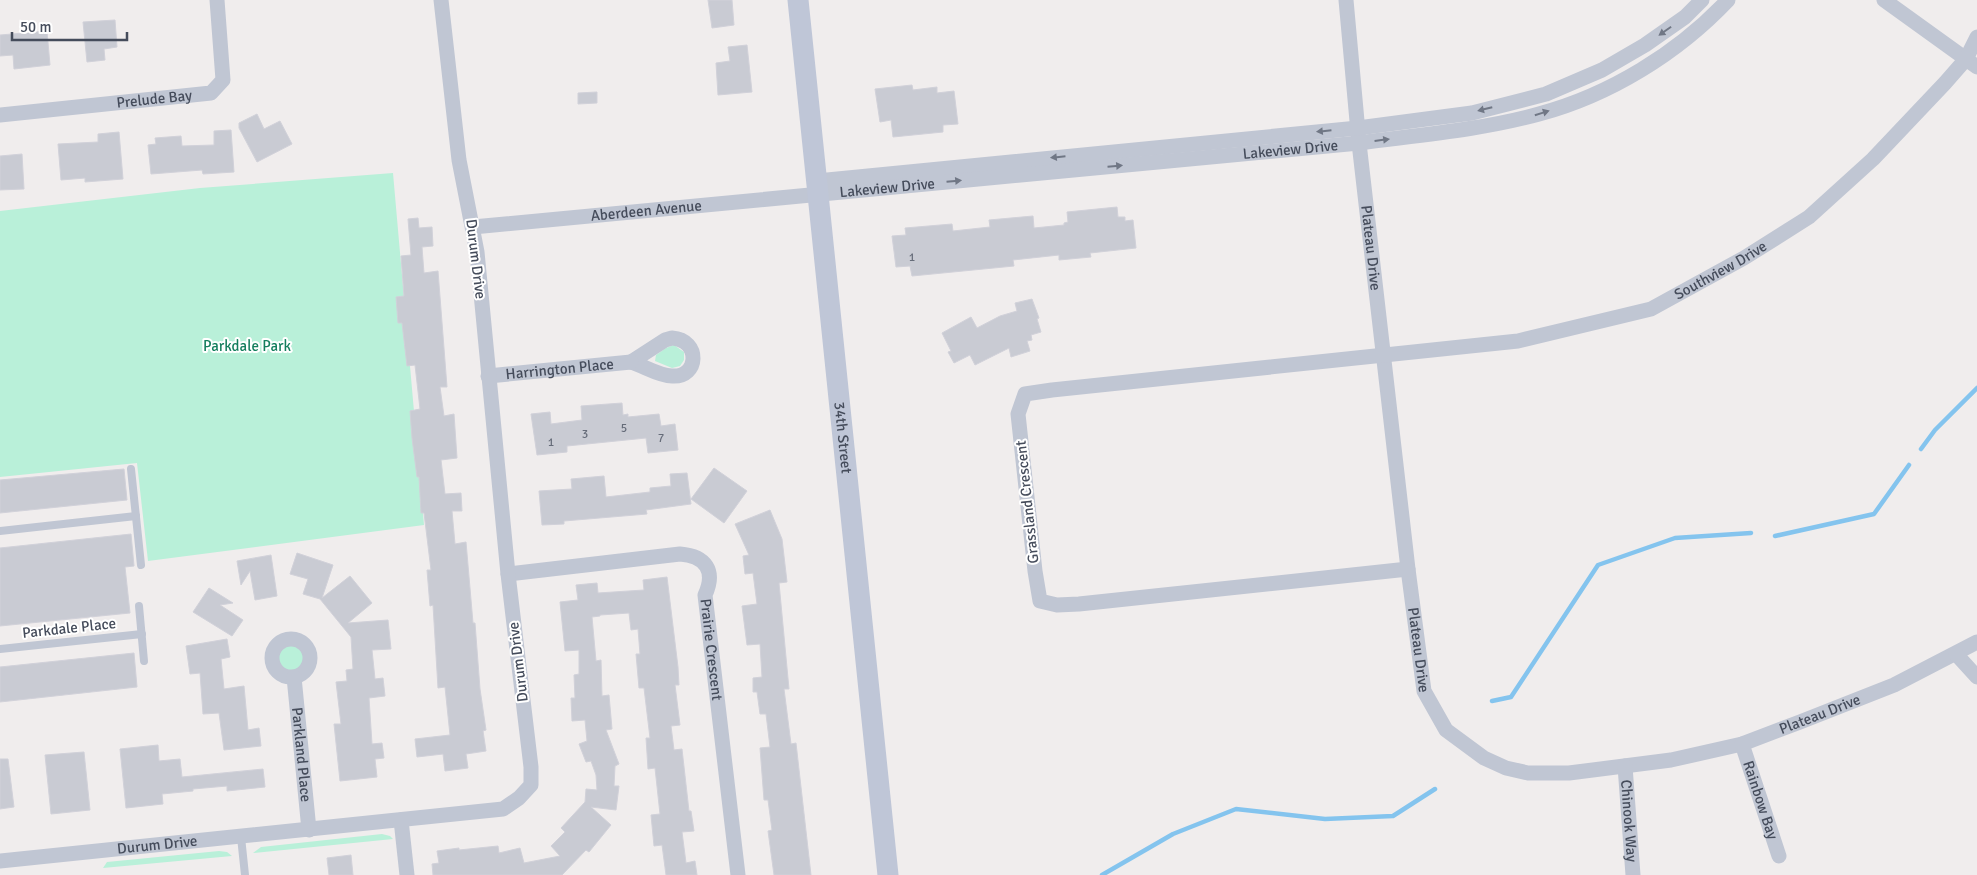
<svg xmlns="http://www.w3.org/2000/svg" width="1977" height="875" viewBox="0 0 1977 875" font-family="Signika,sans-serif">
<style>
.green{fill:#b9f0d9}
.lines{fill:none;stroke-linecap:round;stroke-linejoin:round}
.stream{stroke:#84c4ee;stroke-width:4.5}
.building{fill:#c9cbd3;stroke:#d1d1d9}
.lane{stroke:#c0c6d3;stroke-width:8}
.street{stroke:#c0c6d3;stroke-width:15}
.secondary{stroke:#bfc6d7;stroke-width:21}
.oneway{fill:#707785}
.labels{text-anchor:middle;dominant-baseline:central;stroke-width:4;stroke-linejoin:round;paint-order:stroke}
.number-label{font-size:12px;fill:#666c79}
.street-label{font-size:15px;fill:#454c5b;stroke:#fff}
.park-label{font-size:15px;fill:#147e5d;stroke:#fff}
</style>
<rect width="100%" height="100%" fill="#f0eded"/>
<g class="green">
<polygon points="393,173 424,525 148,561 137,463 0,477 0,211 200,188"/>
<polygon points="674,345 684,352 684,360 680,366 672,368 655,361 656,355 666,348"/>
<circle cx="291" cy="658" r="14"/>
<polygon points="382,834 390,836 393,839 253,853 261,847"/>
<polygon points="219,851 227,852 232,856 103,868 107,862"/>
</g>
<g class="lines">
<g class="stream">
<polyline points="1921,449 1935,430 1977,388"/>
<polyline points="1775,536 1874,514 1909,465"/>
<polyline points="1492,701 1511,697 1598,565 1675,538 1751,533"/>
<polyline points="1102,875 1173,834 1236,809 1325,819 1393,816 1435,789"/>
</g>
</g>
<g class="building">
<polygon points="708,0 732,0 734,25 712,28"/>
<polygon points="115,20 117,47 104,49 105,60 87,62 83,22"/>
<polygon points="47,31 50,65 14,69 13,55 0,56 0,35"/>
<polygon points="747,45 752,92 718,95 716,63 730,61 728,47"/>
<polygon points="912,85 913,90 937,87 937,93 954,91 958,124 943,125 943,132 893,137 891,120 880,122 875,89"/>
<polygon points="597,92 597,103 578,104 578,93"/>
<polygon points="257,114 264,129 280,121 292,144 257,162 239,128 239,123"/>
<polygon points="231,130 234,172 203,174 202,170 151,174 148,145 156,144 155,138 181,136 182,146 214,145 214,131"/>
<polygon points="119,132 123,179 85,182 85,178 61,180 58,144 98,142 98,134"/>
<polygon points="22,154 24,189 0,190 0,156"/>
<polygon points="1117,207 1118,217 1125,217 1125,221 1133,220 1136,248 1090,253 1091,257 1059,260 1059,255 1013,260 1014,266 912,276 910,266 896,267 892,236 906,235 905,228 952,224 953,231 990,227 989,220 1033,216 1034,228 1064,225 1064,223 1068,222 1067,212"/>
<polygon points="418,218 419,228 432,227 433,246 422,247 424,273 438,271 447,387 440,387 444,416 454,414 457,458 441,460 445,494 461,493 462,511 452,511 455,544 466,542 473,623 475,623 480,689 486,730 483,731 486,751 466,754 468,768 445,771 443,754 417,757 415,739 450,735 445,687 438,688 433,605 430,606 427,570 431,570 424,513 421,513 419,477 417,477 412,438 410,411 420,409 415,365 407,366 402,323 398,323 396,297 404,296 401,256 411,255 408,219"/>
<polygon points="1032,299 1039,318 1037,319 1041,332 1031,335 1032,340 1027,341 1030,351 1011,357 1009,348 975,365 970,355 954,363 948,352 951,351 942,333 971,317 977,328 1000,316 1017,311 1015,303"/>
<polygon points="622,403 623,415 628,414 628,417 659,414 661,426 675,424 678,450 648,453 646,438 567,446 567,452 537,455 531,414 550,412 551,424 582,420 581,406"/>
<polygon points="714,468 747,491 724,523 691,499"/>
<polygon points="124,469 127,500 0,513 0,480"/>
<polygon points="687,473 691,504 646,510 647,514 564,521 564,524 542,525 539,491 572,489 571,479 604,476 606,497 650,492 650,488 671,486 670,474"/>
<polygon points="770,510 782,539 787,582 779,583 789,689 784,689 791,744 796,743 811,875 774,875 768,831 772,830 768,800 764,800 760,748 770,747 766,714 760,714 757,692 753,692 753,678 762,677 760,644 747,645 742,606 757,604 753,573 745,574 743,556 749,555 735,524"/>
<polygon points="131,534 134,566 125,567 130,613 0,626 0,548"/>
<polygon points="297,553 333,565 322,598 350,576 372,603 348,623 388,620 391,649 372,650 375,679 383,678 385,696 369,698 372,744 382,743 384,758 375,759 377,777 340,781 334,724 341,724 336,682 347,681 346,670 353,669 351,637 320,599 303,594 308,579 290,574"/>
<polygon points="271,555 277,596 255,600 250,571 241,585 237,561"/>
<polygon points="667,577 678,667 679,685 675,685 680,725 671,726 674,750 682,749 689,811 691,811 694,831 682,832 686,863 695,861 697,875 666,875 662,845 654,846 651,815 660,814 655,768 648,769 646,738 650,738 644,688 639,688 636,654 640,654 638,629 631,630 629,613 600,615 600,616 592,617 596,661 601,660 602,696 609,695 612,729 606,730 619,764 615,766 614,786 619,786 616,810 591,807 611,825 589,852 586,850 562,875 433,875 432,864 439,863 437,851 459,848 459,850 498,846 499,853 520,848 524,863 560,856 551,846 565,832 561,828 585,802 586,789 597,790 596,775 591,761 586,762 579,744 587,741 585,720 572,721 571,698 575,698 574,675 579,674 579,650 565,651 560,602 578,600 576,585 597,583 598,593 644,590 643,580"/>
<polygon points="209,588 233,603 220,605 243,620 232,636 193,612"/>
<polygon points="227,639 230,657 221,659 224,689 244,686 248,730 259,728 261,746 224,750 219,713 203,714 200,673 190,674 186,646"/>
<polygon points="134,653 137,687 0,702 0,667"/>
<polygon points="158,745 159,761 180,759 182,777 263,769 265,787 227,791 227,786 193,789 193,791 162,794 163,804 126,808 120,749"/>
<polygon points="84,752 90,810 51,814 45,755"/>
<polygon points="0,759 8,759 14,807 0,809"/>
<polygon points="351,855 353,875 329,875 327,858"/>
</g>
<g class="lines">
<g class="lane">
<polyline points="131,469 141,565"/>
<polyline points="0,531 136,516"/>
<polyline points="139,606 144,661"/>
<polyline points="0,649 142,634"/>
<polyline points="241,837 245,875"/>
</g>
<g class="street">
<path id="s1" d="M 1346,0 L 1359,143 L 1408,569 L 1424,691 L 1446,730 L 1484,758 L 1506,768 L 1528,773 L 1569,773 L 1671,760 L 1742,744 L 1800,722 L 1894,685 L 1977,642"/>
<polyline points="1884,0 1977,67"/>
<path id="s2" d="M 0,115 L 211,93 L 223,80 L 217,0"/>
<polyline points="817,181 1358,128 1472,113 1546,94 1602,70 1645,45 1685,17 1702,0"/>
<path id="s3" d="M 473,227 L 1359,143 C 1419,135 1481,130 1539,114 C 1610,95 1678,53 1728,0"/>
<path d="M 672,338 C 701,340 699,378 672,376 C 659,376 644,366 631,362 L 665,340 Z"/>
<path id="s4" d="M 488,376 L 631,362"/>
<path id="s5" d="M 1408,569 L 1079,604 L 1057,605 L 1040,601 L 1035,571 L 1018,414 L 1025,394 L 1052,390 L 1518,341 L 1651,309 L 1744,258 L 1809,217 L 1873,159 L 1945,83 L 1966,59 L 1977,37"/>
<path id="s6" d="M 508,574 L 680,554 C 706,556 716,571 705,595 L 738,875"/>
<circle cx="291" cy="658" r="19"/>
<polyline points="1956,654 1977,677"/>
<path id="s7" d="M 294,677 L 309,830"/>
<path id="s8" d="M 1742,744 L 1779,856"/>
<path id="s9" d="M 1625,766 L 1633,875"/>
<polyline points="401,820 407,875"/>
<path id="s10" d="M 0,861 L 503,809 L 519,798 L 531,785 L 531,767 L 508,574 L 477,252 L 459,160 L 441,0"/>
</g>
<path class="secondary" id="s11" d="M 798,0 L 888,875"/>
</g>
<defs><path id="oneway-solid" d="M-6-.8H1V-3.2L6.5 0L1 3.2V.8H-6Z" transform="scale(1.25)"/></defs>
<g class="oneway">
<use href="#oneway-solid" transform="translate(1665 31) rotate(145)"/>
<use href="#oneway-solid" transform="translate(1485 109) rotate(166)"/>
<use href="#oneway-solid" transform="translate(1542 113) rotate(-17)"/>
<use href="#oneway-solid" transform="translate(1324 131) rotate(174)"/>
<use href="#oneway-solid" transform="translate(1382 140) rotate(-7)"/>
<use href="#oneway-solid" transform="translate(1058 157) rotate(174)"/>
<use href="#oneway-solid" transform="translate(1115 166) rotate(-5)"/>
<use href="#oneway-solid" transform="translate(954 181) rotate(-5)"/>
</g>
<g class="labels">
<g class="number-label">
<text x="912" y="257">1</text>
<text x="624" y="428">5</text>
<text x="585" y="434">3</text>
<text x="661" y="438">7</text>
<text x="551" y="442">1</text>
</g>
<g class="street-label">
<text stroke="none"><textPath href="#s2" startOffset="155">Prelude Bay</textPath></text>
<text stroke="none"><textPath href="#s3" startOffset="821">Lakeview Drive</textPath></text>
<text stroke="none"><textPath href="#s3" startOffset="416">Lakeview Drive</textPath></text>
<text stroke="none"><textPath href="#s3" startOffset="174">Aberdeen Avenue</textPath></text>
<text stroke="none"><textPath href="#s1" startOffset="249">Plateau Drive</textPath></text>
<text transform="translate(476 259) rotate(83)">Durum Drive</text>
<text stroke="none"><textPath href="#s5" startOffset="1292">Southview Drive</textPath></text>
<text stroke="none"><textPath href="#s4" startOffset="72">Harrington Place</textPath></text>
<text stroke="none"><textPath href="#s11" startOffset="440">34th Street</textPath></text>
<text transform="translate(1027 502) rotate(-96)">Grassland Crescent</text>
<text transform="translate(69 628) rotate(-6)">Parkdale Place</text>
<text stroke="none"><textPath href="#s6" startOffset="288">Prairie Crescent</textPath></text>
<text stroke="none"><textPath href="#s1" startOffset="654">Plateau Drive</textPath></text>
<text transform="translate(518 662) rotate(-97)">Durum Drive</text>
<text stroke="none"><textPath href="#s1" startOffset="1134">Plateau Drive</textPath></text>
<text stroke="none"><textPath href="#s7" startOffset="78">Parkland Place</textPath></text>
<text stroke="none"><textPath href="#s8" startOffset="59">Rainbow Bay</textPath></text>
<text stroke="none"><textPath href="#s9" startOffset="55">Chinook Way</textPath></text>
<text stroke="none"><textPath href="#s10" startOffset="158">Durum Drive</textPath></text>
</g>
<g class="park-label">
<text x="247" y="346">Parkdale Park</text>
</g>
</g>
<path d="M12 32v8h115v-8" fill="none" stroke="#454c5b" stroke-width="2.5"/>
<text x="20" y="32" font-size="15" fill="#454c5b" stroke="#ffffff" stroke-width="4" paint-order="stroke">50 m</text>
</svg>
